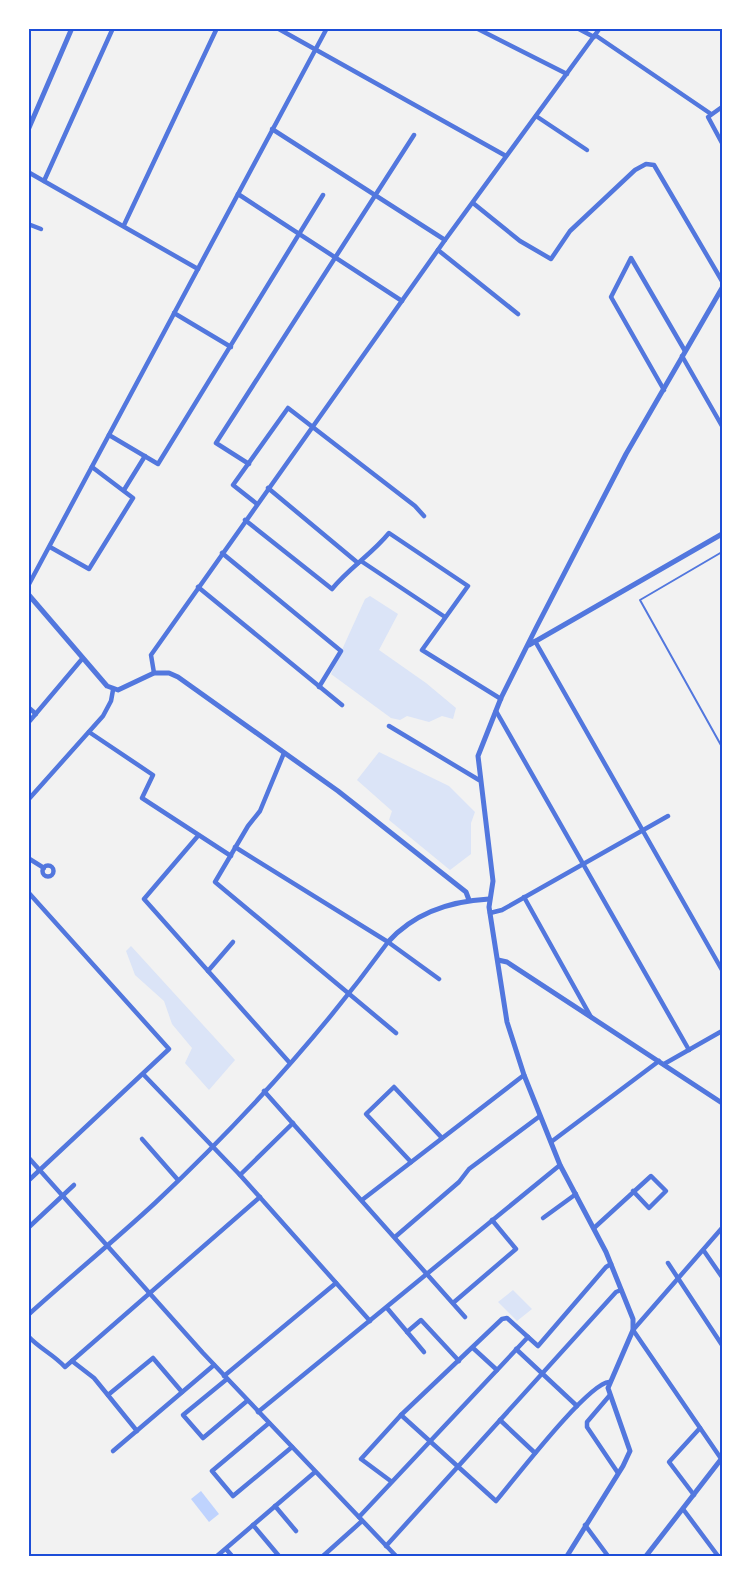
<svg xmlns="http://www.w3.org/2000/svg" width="751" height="1585" viewBox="0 0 751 1585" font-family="'Sofia Sans Condensed',sans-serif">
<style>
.green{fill:#dbe4f7}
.water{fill:#bfd3fe}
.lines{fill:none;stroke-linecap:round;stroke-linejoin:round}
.service{stroke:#5277de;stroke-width:2}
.minor{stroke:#5277de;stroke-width:4.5}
.tertiary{stroke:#5277de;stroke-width:5}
.neatline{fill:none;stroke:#1d4ed8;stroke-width:2}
</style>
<rect width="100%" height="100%" fill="#f2f2f2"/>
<g class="green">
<polygon points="370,596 398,614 379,650 426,683 456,708 453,719 442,716 429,722 407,716 400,720 391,718 331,674 365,599"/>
<polygon points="379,752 449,786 475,812 471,823 471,854 450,870 389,820 392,811 357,780"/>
<polygon points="131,946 235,1060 209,1090 185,1063 192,1048 172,1024 164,1001 135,975 126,951"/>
<polygon points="513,1290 532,1309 517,1321 498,1302"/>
</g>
<polygon class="water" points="201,1491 219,1514 209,1522 191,1499"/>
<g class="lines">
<polyline class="service" points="722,552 640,600 722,747"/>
<g class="minor">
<polyline points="277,28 506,156"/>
<polyline points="476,28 567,74"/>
<polyline points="577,28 594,37"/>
<polyline points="595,35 711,114"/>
<polyline points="722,107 708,117 722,143"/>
<polyline points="536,116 587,150"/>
<polyline points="272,129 445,240"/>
<polyline points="28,172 198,269"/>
<polyline points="44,181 113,28"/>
<polyline points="238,194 402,301"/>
<polyline points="473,203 520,241 551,259 570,231 635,170 646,164 654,165 722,281"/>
<polyline points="28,224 41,229"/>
<polyline points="124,225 217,28"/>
<polyline points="438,250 518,314"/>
<polyline points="174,313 231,347"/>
<polyline points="682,356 722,426"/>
<polyline points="664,390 611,297 631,258 685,351"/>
<polyline points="109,435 158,464 323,195"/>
<polyline points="249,464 216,443 414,135"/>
<polyline points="268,488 358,563"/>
<polyline points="124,490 145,456"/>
<polyline points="257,504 233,485 288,408 415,506 424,516"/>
<path d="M 245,520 L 332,589 C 349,568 372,554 389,533 L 468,586 L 422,650 L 501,699"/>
<polyline points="50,547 89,569 133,498 92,467"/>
<polyline points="222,553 341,651 319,687"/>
<polyline points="361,561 445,617"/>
<polyline points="28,586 327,28"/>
<polyline points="198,587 342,705"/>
<polyline points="535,641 722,970"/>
<polyline points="154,673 151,655 445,240 600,28"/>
<polyline points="28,707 36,714"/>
<polyline points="496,711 689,1050"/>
<polyline points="28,723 82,659"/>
<polyline points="389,726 479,780"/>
<polyline points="89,732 153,775 142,798 231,856"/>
<polyline points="284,753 260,811 248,826 215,882 396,1033"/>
<polyline points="28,800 103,716 111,701 113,690"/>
<polyline points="197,837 144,899 289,1062"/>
<polyline points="235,847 388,942 439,979"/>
<polyline points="28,858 44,868"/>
<circle cx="48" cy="871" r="5.5"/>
<polyline points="28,892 169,1049 28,1181"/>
<polyline points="524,897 591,1017"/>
<polyline points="490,913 502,910 668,816"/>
<polyline points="208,971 233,942"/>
<polyline points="664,1064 722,1031"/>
<polyline points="143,1074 240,1175 370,1321"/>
<polyline points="264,1091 465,1317"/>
<polyline points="142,1139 178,1180"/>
<polyline points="551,1142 659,1061"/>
<polyline points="28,1157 203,1353 396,1556"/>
<polyline points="411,1162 366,1114 394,1087 442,1138"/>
<polyline points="240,1175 293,1123"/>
<polyline points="362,1200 524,1075"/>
<polyline points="543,1218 576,1194"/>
<polyline points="28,1228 74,1185"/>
<polyline points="594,1228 651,1176 666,1191 649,1208 633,1191"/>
<polyline points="395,1237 459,1182 469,1169 540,1116"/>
<polyline points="704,1251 722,1277"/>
<polyline points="668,1263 722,1345"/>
<polyline points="453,1303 516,1249 492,1220"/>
<polyline points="387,1308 424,1352"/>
<path d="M 28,1315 C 70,1277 114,1241 155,1203 C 239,1124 320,1035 388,942"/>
<polyline points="407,1332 421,1320 459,1361"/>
<path d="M 28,1336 C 40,1349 53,1354 65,1367 L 260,1197"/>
<polyline points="528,1337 538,1346 606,1267 611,1264"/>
<polyline points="473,1348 497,1370"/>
<polyline points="516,1349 577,1406"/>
<polyline points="72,1361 94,1378 137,1431"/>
<polyline points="224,1376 336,1283"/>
<polyline points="227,1379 183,1415 203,1438 247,1401"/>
<polyline points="108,1395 153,1358 182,1392"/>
<polyline points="610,1395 587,1422 587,1427 618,1473"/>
<polyline points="258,1412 560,1165"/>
<path d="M 401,1415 L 496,1501 C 514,1480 587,1384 609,1382"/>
<polyline points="500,1420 535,1453"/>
<polyline points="269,1423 212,1471 233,1496 292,1447"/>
<polyline points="113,1451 214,1365"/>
<polyline points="722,1460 633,1330 722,1228"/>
<polyline points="694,1495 669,1462 700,1428"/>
<polyline points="275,1506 296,1531"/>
<polyline points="683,1509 718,1556"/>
<polyline points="359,1517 528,1337 507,1318 502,1319 401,1415 361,1459 392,1482"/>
<polyline points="253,1525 279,1556"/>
<polyline points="585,1525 608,1556"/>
<polyline points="386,1546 616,1292 621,1290"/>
<polyline points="226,1549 232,1556"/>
<polyline points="217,1556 315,1472"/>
<polyline points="323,1556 362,1521"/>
</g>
<g class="tertiary">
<polyline points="28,130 72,28"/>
<polyline points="28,594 107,686 118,690 154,673 169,673 178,677 338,791 466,892 469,900"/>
<polyline points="529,645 722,534"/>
<path d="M 388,942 C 415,912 451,901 489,899"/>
<polyline points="498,960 507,962 722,1103"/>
<polyline points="567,1556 623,1466 630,1451 608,1388 633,1330 633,1319 606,1252 560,1165 524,1075 507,1022 489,907 493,881 478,756 501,698 536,628 626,454 722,288"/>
<polyline points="646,1556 722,1458"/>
</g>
</g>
<rect width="751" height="1585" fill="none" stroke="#ffffff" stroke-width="60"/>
<rect x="30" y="30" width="691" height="1525" class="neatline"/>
</svg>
